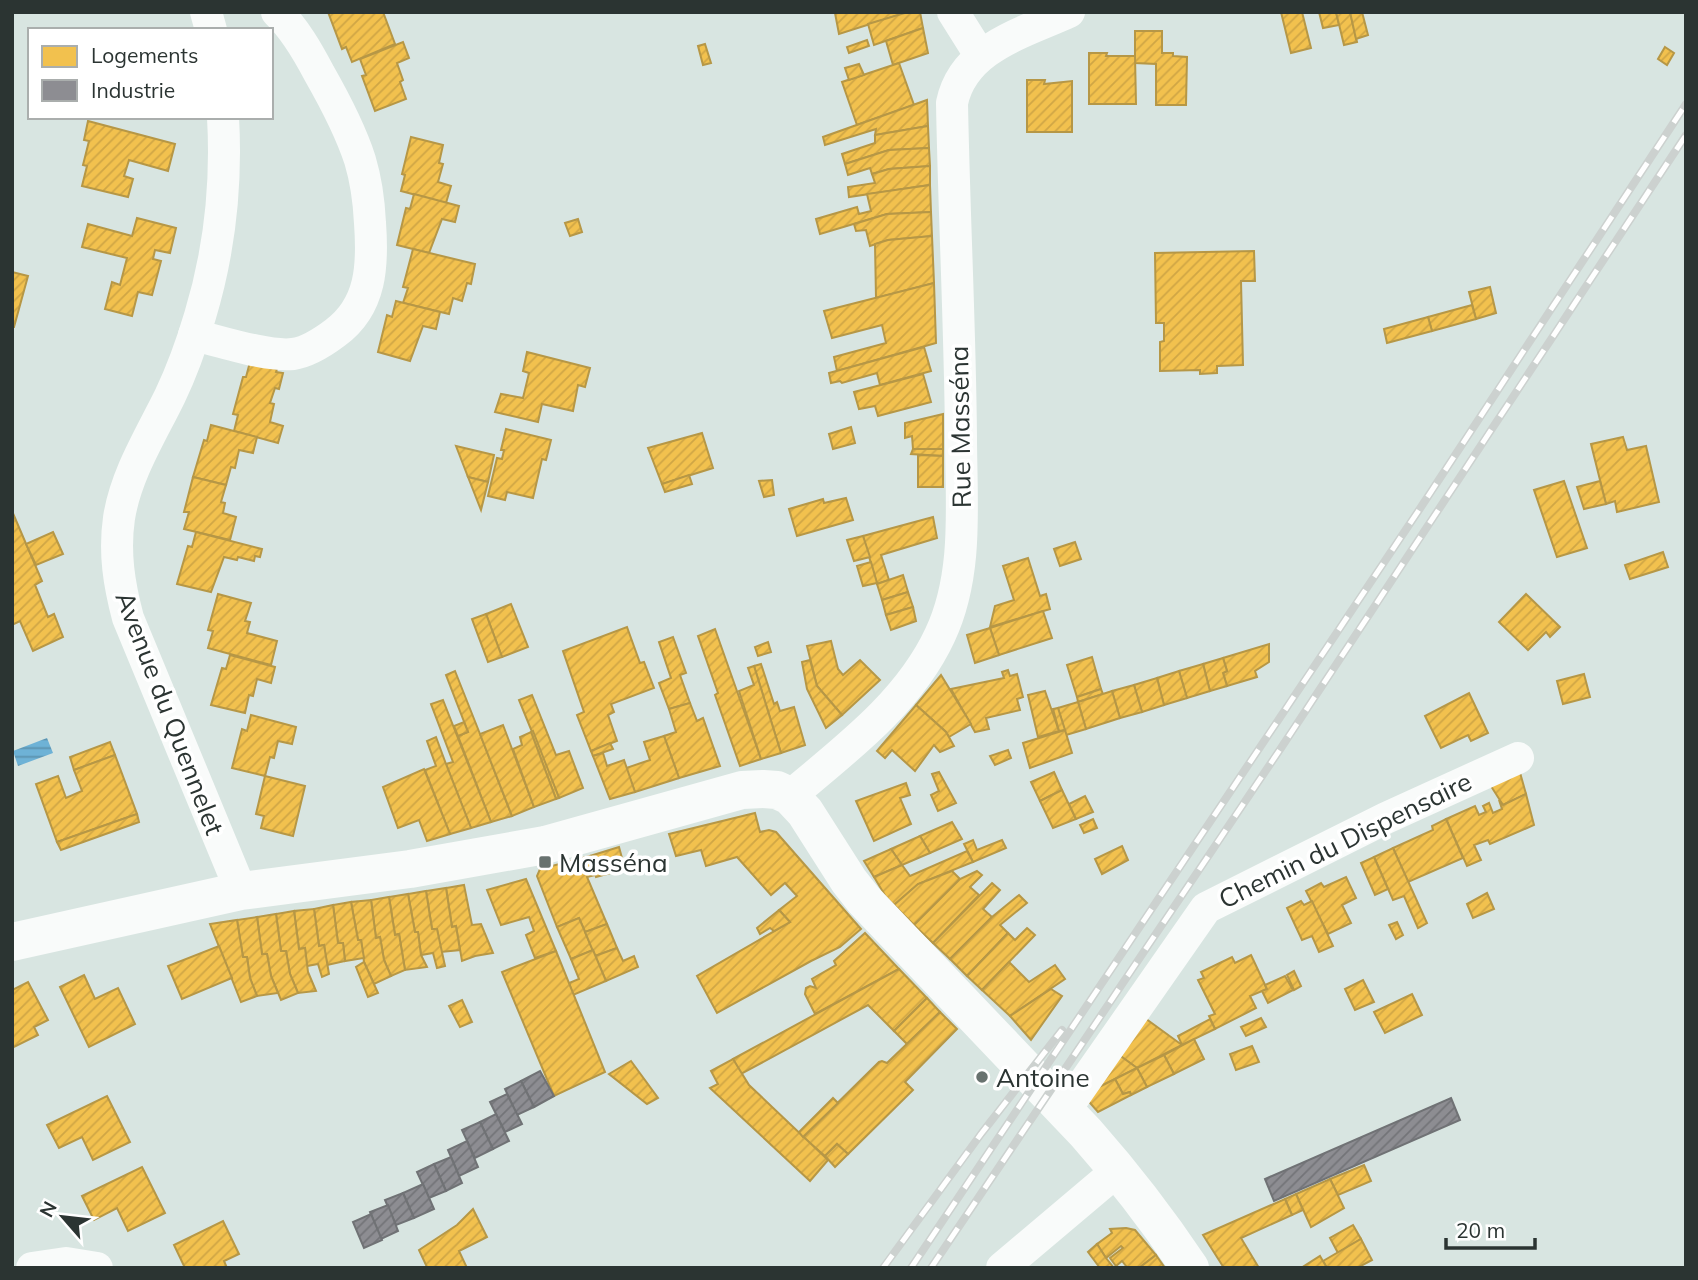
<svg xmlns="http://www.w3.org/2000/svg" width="1698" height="1280" viewBox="0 0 1698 1280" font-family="Mulish,sans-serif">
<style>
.water{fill:url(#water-rules)}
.homes{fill:url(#homes-hatch);stroke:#b69746;stroke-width:2}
.industry{fill:url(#industry-hatch);stroke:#707275;stroke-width:2}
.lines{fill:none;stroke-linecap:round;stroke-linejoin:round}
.street{stroke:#f9fbfa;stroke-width:32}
.secondary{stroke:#f9fbfa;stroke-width:38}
.rail-casing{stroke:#ccd1cf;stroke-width:8}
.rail{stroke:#fff;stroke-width:5;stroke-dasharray:16;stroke-linecap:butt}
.poi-dot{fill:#68726f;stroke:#fff;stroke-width:2.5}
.labels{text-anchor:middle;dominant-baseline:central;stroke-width:7;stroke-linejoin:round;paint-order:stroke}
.street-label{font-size:26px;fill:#2b3432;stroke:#fff}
.poi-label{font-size:26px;fill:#2b3432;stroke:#fff;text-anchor:start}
</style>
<defs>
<pattern id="water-rules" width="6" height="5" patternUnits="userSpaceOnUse" patternTransform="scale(1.75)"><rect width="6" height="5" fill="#6eb2d6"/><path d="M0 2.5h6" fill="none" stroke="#5b92ae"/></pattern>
<pattern id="homes-hatch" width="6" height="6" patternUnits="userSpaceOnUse" patternTransform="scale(1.75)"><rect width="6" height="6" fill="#f2c14e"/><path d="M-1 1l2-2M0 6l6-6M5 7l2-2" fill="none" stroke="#d0a645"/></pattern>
<pattern id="industry-hatch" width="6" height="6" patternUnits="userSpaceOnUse" patternTransform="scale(1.75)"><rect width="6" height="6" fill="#8d8d92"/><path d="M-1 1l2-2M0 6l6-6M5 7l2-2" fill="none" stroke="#737478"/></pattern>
</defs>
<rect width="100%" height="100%" fill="#d8e5e1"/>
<polygon class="water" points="47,738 53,753 18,766 13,751"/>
<g class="homes">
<polygon points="328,12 383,12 395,44 352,62 346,47 342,49"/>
<polygon points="908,12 839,34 835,13 837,12"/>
<polygon points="908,12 920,12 923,28 874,45 868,24"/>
<polygon points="1281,12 1302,12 1311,48 1291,53"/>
<polygon points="1319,12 1336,12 1339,25 1323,28"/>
<polygon points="1336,12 1350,12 1357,42 1344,45"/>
<polygon points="1350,12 1362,12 1368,35 1356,39"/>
<polygon points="923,28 928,53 893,65 886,41"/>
<polygon points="1135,31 1162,31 1162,53 1173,53 1173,56 1187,57 1186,105 1156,105 1156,64 1135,63"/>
<polygon points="867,40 869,46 849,53 847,47"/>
<polygon points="403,42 409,58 397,63 403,80 400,82 406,99 375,111 362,76 366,75 360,59"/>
<polygon points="705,44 711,63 703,65 698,46"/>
<polygon points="1665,47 1674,53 1667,65 1658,59"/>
<polygon points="1089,53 1107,53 1106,56 1135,56 1136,104 1089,104"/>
<polygon points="899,63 914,105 857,125 842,82"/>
<polygon points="859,64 864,75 849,80 845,68"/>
<polygon points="1027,80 1045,80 1044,84 1072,81 1072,132 1027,132"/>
<polygon points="927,100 928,126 875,135 876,129 825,145 823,137"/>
<polygon points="88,121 175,144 168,171 129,160 124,176 133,179 128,197 82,186 87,166 83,165 89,141 84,140"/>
<polygon points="928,126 929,148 889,150 845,164 842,154 875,143 875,135"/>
<polygon points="411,137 443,145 439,163 443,164 438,182 451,186 446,203 401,191 405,175 402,174"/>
<polygon points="929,148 930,166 889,169 872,174 870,168 848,175 845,164 889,150"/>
<polygon points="930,166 930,185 849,197 848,187 875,183 872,174 889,169"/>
<polygon points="930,185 931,212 887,214 820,234 816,219 857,207 859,214 871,211 867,194"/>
<polygon points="414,194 459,206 455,222 442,219 429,253 397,245 406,208 410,209"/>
<polygon points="931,212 932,236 888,240 870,246 866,230 856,231 854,224 887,214"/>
<polygon points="137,218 176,228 170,253 155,250 153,259 161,261 152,295 138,292 132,316 105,309 112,282 120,285 127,258 82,247 88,224 132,236"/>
<polygon points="578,219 582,232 570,236 565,223"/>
<polygon points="932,236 934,283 876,298 875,244 888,240"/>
<polygon points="413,249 475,264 471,284 467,283 462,301 453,298 449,314 403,303 408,288 403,287"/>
<polygon points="1254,251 1255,281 1241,281 1243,365 1217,366 1217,373 1200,374 1200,370 1160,371 1160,342 1164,341 1164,323 1156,323 1155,253"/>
<polygon points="12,272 28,276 14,327 12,327"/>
<polygon points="934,283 936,343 837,371 834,357 886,343 882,325 832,338 824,311"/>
<polygon points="1490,287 1496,313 1476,319 1469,292"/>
<polygon points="396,301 440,312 436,329 423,326 410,361 378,352 387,315 392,317"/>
<polygon points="1472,305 1476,319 1432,331 1428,317"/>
<polygon points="1428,317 1432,331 1387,343 1384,329"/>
<polygon points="924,347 931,371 880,385 877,373 842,383 840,381 831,383 829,373"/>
<polygon points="527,352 590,368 585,387 578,385 573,411 542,404 538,422 495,412 501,394 523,398 529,373 523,371"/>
<polygon points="250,362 277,369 276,372 283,373 279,389 275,388 270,403 274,404 270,422 283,426 278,443 234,431 238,415 233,414 243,377 246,377"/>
<polygon points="923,374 931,402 878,416 875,406 859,409 854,392"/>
<polygon points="943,414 943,449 913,449 912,436 905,438 905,423"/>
<polygon points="211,425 257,437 253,453 239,450 235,468 231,467 226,485 193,477 204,440 207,441"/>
<polygon points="851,427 855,443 833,449 829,434"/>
<polygon points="506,429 551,440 546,460 542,459 533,498 507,492 505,500 488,496 497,458 502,459 504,450 501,450"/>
<polygon points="702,433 713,468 662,484 648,448"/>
<polygon points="1623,437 1627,450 1646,446 1659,502 1617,512 1615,501 1606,504 1591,444"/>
<polygon points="456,446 494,455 488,482 468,477"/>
<polygon points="913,449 943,449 943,456 911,454"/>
<polygon points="918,455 943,456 943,487 918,487"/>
<polygon points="689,475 692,484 665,492 662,484"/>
<polygon points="193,477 226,485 221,502 225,503 223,513 236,517 230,540 184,529 189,512 184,512"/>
<polygon points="468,477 488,482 481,510"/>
<polygon points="772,480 774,495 764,497 759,481"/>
<polygon points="1564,481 1587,548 1557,557 1534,490"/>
<polygon points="1600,481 1606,504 1584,509 1577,487"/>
<polygon points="846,498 853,520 797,536 789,509 823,499 824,503"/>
<polygon points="12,511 42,581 35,585 48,617 54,614 63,637 33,651 20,621 12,625"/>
<polygon points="933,517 937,538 881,555 889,580 877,584 863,536"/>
<polygon points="53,532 63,554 36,565 26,544"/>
<polygon points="196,532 262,549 260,557 255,556 254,561 238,557 237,560 224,557 211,592 177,584 188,546 192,547"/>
<polygon points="863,536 870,557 854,561 847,540"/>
<polygon points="1075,542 1081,559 1060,566 1054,549"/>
<polygon points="1663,552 1668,567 1630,579 1625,565"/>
<polygon points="1028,558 1040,596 1046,594 1050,609 990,627 995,606 1014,600 1003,566"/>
<polygon points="871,562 877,583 863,586 857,566"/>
<polygon points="903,575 908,592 882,600 877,584"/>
<polygon points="908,592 913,607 886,615 882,600"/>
<polygon points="218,594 251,603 245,621 250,622 247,633 277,641 271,665 208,648 213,631 208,630"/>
<polygon points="1526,594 1560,627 1550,637 1546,632 1528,650 1499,622"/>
<polygon points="511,604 528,647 502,657 486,614"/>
<polygon points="913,607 916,621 891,630 886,615"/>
<polygon points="1043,611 1052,638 999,655 990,628"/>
<polygon points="486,614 502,657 488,662 472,619"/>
<polygon points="627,627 640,663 644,662 654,688 611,704 614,712 608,715 617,741 591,751 577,715 584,712 563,651"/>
<polygon points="990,628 999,655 975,663 967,635"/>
<polygon points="715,629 761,759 740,766 715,695 718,693 698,636"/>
<polygon points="673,637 686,673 680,675 690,703 669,709 659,683 671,678 659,642"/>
<polygon points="831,641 838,669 843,675 860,660 880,680 842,715 817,686 807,646"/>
<polygon points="768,642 771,652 758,656 755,647"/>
<polygon points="1269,644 1269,662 1255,671 1257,677 1227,686 1223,673 1227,671 1223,658"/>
<polygon points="230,655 275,667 271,683 257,679 253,696 249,695 245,713 211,705 222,668 226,669"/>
<polygon points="1092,657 1101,689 1077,697 1067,665"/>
<polygon points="1223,658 1227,671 1223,673 1227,686 1210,691 1203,664"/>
<polygon points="810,660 817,686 842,715 826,728 807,689 802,662"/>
<polygon points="761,664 774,704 777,702 780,711 794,707 805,745 781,753 754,666"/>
<polygon points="1203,664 1210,691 1187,698 1179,671"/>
<polygon points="754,666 781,753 761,759 739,691 754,685 748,668"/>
<polygon points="1008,670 1010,676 1017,674 1023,697 1017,699 1020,710 986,718 989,729 975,732 951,689 1004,678 1002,672"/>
<polygon points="455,671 480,734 512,816 491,822 458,736 468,732 446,675"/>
<polygon points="1179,671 1187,698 1164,705 1157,678"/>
<polygon points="1584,674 1590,697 1563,704 1557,681"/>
<polygon points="941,675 971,724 949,737 946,732 916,705"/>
<polygon points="1157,678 1164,705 1142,712 1134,685"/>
<polygon points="1134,685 1142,712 1120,718 1112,691"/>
<polygon points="1101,689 1103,694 1078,702 1077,697"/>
<polygon points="1045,691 1059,731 1038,737 1028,695"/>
<polygon points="1112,691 1120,718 1086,729 1078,702"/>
<polygon points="1469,693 1488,733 1471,741 1468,735 1441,748 1425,716"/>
<polygon points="532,695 556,755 569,751 583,788 559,798 519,700"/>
<polygon points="443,700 491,822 471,828 446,764 453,762 431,704"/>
<polygon points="1078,702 1086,729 1066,735 1058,708"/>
<polygon points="690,703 697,721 703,718 720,766 679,778 664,736 676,732 669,709"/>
<polygon points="916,705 946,732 954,746 940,752 934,745 915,771 892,750 885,758 877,751"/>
<polygon points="1058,708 1065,730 1059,731 1053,709"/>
<polygon points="251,715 296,727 292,744 278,741 274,758 270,757 265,776 232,768 242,729 247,731"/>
<polygon points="464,722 468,732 458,736 454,726"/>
<polygon points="503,725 534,807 512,816 480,734"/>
<polygon points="1065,730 1072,753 1030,768 1023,743"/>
<polygon points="533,731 559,798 556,799 531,732"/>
<polygon points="531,732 556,799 534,807 513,749 522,745 520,737"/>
<polygon points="664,736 679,778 635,792 626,768 650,760 644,742"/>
<polygon points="436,737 446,764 471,828 450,834 425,770 436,766 427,741"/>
<polygon points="110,742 115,755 74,770 70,757"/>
<polygon points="610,743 613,749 593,756 591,751"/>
<polygon points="1008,750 1011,758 995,765 990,756"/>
<polygon points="603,753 607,766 624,760 635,792 610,799 593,756"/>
<polygon points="115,755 137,814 57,842 36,784 58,776 66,798 82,791 74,770"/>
<polygon points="424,769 450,834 427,841 419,820 398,828 383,787"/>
<polygon points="1519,769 1526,794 1503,805 1489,783"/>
<polygon points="939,772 956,803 938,811 931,795 939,791 932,774"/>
<polygon points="1054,772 1062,790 1040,801 1031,782"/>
<polygon points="265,776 305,786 293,836 261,828 264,816 256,814"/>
<polygon points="906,783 910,795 900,798 911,824 874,841 856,801"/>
<polygon points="1062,790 1076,819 1053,828 1040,801"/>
<polygon points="1526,794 1534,825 1490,844 1488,840 1474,845 1481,860 1467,866 1446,819 1475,806 1479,815 1486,812 1483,806 1489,803 1493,813 1502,809 1499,800 1503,805"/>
<polygon points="1085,796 1093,812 1076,819 1069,804"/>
<polygon points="755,813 760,832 769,830 776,832 861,929 840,947 811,961 717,1013 697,976 790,922 779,910 797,896 785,883 771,895 737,857 706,866 701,850 676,856 669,834"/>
<polygon points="137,814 139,822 61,850 57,842"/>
<polygon points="1093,819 1097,828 1084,833 1080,825"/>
<polygon points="1446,819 1463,858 1408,882 1393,848 1433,830 1432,826"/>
<polygon points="952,822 962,839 930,853 920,836"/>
<polygon points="920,836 930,853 902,865 891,849"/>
<polygon points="973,840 977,850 1002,840 1006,848 973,862 964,844"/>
<polygon points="1122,846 1128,860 1102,874 1095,859"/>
<polygon points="619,847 625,869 596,877 590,856"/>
<polygon points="1393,848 1427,923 1418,928 1404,896 1393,900 1374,857"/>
<polygon points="891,849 902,865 874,877 864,861"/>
<polygon points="967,851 973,862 918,884 894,905 886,897 874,877 902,865 910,876"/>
<polygon points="590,856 595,875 587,877 607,924 585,932 579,918 557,927 537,876 540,869"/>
<polygon points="1374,857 1388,889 1375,895 1361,863"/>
<polygon points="952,871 960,879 914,925 894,905 918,884"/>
<polygon points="977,871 982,875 970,887 979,895 933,943 914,925 960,879"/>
<polygon points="1346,877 1356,898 1342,905 1351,923 1328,934 1306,891 1321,883 1324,887"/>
<polygon points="526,879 556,951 535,958 526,935 534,931 529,917 501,925 487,890"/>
<polygon points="992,883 1000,890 983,909 992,917 950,959 933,943"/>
<polygon points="464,885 472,925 481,924 493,953 475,956 462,961 456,926 452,927 446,888"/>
<polygon points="446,888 452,927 456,926 460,950 441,952 437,929 432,929 426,891"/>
<polygon points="426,891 432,929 437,929 445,966 437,968 433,953 421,955 418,932 415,932 408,894"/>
<polygon points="1487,893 1494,909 1473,918 1467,904"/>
<polygon points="408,894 415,932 418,932 421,955 427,967 405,970 399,934 395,935 389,897"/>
<polygon points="1019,895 1027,903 1000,925 1008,933 967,976 950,959 992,917"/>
<polygon points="389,897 395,935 399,934 405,970 391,976 384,960 380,937 376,938 371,900"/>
<polygon points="371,900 376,938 380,937 384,960 391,976 374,984 364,962 361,940 358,940 351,902"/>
<polygon points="1301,901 1304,905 1312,901 1333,946 1319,952 1312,936 1302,940 1287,908"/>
<polygon points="351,902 358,940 361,940 364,958 345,961 343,943 338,943 333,905"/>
<polygon points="333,905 338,943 343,943 345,961 327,965 324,945 319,946 314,909"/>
<polygon points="314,909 319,946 324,945 329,974 322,977 318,964 307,966 305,948 299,949 294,911"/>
<polygon points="779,910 790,922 774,931 770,928 760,934 757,928"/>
<polygon points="294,911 299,949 305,948 308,972 316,991 298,993 290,974 286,951 281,951 276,914"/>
<polygon points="276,914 281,951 286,951 290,974 298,993 281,1000 271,976 267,954 262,954 257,917"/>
<polygon points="257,917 262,954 267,954 271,976 278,993 257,996 250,978 247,957 243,957 237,920"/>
<polygon points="579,918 593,950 571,959 557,927"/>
<polygon points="237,920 243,957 247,957 250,978 257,996 241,1002 210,924"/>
<polygon points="1397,922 1403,935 1396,939 1389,925"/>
<polygon points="607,924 617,948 595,956 585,932"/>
<polygon points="1027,928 1035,935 982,990 967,976 1008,933 1015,940"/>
<polygon points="865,933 899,969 815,1014 805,994 806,988 810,986 816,988 812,979 836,965 834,961"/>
<polygon points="219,946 232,978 182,999 168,966"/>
<polygon points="617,948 623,961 634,956 638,967 606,981 595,956"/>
<polygon points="593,950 606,981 573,995 569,983 579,979 571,959"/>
<polygon points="556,951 605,1072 554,1096 502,972"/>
<polygon points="1251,955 1267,989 1250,996 1256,1008 1215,1029 1209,1016 1215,1014 1198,980 1204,978 1201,972 1232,957 1235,963"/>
<polygon points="364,962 378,993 368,997 356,967"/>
<polygon points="1009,962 1029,982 1055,965 1065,979 1010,1016 982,990"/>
<polygon points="899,969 927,998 894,1031 868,1005 741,1074 733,1059"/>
<polygon points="1294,971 1301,986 1294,990 1287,975"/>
<polygon points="84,975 95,999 118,988 135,1024 89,1047 60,987"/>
<polygon points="1285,976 1293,990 1268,1003 1262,991 1267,989 1265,985"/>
<polygon points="1363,980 1374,1002 1355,1010 1345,989"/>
<polygon points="28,982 48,1020 34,1027 38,1035 12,1048 12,990"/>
<polygon points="1051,989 1062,996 1031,1040 1010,1016"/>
<polygon points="1412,994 1422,1015 1385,1033 1374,1012"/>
<polygon points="927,998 940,1012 907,1044 894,1031"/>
<polygon points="462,1000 472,1022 460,1027 449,1006"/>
<polygon points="940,1012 957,1029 905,1082 913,1090 848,1154 837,1144 825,1156 803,1137 879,1062 882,1061 887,1063"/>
<polygon points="1142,1016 1182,1045 1137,1068 1115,1052"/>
<polygon points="1261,1018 1266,1027 1246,1036 1241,1027"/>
<polygon points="1210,1019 1215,1029 1182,1045 1178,1036"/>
<polygon points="1194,1039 1204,1059 1174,1074 1164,1055"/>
<polygon points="1252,1046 1259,1062 1236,1070 1230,1054"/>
<polygon points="1115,1052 1137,1068 1093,1090"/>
<polygon points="1164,1055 1174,1074 1147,1087 1137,1068"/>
<polygon points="733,1059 749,1085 828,1160 810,1181 710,1088 718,1084 711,1071"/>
<polygon points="631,1061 658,1098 647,1104 609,1074"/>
<polygon points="1137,1068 1147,1087 1131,1095 1130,1092 1123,1094 1115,1079"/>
<polygon points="1115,1079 1123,1094 1130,1092 1131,1095 1098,1112 1083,1095"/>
<polygon points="107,1096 130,1142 93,1160 82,1137 59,1148 47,1125"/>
<polygon points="833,1098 838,1103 803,1137 799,1132"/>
<polygon points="837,1144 848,1154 835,1167 825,1156"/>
<polygon points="1364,1165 1371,1181 1338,1195 1330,1179"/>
<polygon points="142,1167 165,1213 128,1231 117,1208 94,1220 82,1196"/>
<polygon points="1330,1179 1344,1208 1311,1227 1296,1194"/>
<polygon points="1296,1194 1303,1210 1292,1215 1285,1199"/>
<polygon points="1285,1199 1292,1215 1241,1238 1259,1268 1224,1268 1203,1235"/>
<polygon points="473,1209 487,1237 459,1251 467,1268 425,1268 427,1267 419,1250 457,1225"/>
<polygon points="223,1221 239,1254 224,1261 227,1268 185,1268 174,1245"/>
<polygon points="1353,1225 1361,1239 1338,1253 1330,1238"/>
<polygon points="1126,1228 1135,1230 1156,1255 1139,1268 1123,1268 1126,1266 1122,1261 1116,1266 1110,1258 1123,1248 1121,1246 1106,1258 1097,1244 1112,1233 1110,1229"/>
<polygon points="1361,1239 1372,1260 1357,1268 1327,1268 1323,1261"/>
<polygon points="1097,1244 1106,1258 1114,1268 1100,1268 1088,1252"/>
<polygon points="1156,1255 1165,1268 1139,1268"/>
<polygon points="1320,1256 1327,1268 1301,1268"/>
</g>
<g class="industry">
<polygon points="540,1071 554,1096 534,1107 521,1081"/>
<polygon points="521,1081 534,1107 517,1115 505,1089"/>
<polygon points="507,1094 522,1124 505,1132 490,1102"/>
<polygon points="1451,1098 1460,1120 1274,1201 1265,1179"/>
<polygon points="496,1114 509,1141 493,1149 480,1122"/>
<polygon points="480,1122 493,1149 475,1158 462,1130"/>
<polygon points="467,1141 478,1167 459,1176 448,1150"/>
<polygon points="451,1157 462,1183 446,1191 434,1164"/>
<polygon points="434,1164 446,1191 429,1198 417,1172"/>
<polygon points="423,1184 434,1209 414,1218 403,1193"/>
<polygon points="403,1193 414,1218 396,1225 385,1200"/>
<polygon points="388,1205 398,1231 381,1239 370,1212"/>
<polygon points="371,1214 382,1240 364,1248 353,1222"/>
</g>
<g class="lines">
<g class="street">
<polyline points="206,12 211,30"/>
<polyline points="953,12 980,55"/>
<path d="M 223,117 C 227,187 220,250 200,316 C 192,343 182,371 170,396 C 151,435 126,474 119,518 C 114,553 119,584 128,618 L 241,891"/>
<path d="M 194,335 C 219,341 268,357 293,354 C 308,352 323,342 335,333 C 372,306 373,264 370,223 C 369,202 366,180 360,160 C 350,129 335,101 319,73 C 308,52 295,29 277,12"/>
<path d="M 790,796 C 846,749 909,702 940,635 C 969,574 961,501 961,437 C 960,325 954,214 952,103 C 963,48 1023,33 1069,12"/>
<polyline points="1065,1110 1206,908 1386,818 1518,758"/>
<polyline points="32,1268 66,1263 97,1268"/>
<polyline points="1002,1268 1118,1170"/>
</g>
<path class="secondary" d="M 12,942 L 241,891 L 410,869 L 545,845 L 742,790 L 763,789 L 777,790 L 790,796 L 805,812 L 849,881 L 864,900 L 1086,1133 C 1124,1176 1158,1220 1190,1268"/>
<g class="rail-casing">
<g id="rail">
<polyline points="883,1268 981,1134 1062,1030"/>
<polyline points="911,1268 1419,510 1686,104"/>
<polyline points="931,1268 1281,748 1686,135"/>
</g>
</g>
<use href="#rail" class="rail"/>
</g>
<g class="poi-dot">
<rect x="538" y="855" width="14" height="14" rx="3.5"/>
<circle cx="982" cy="1077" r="7"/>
</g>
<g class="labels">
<g class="street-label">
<text transform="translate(960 427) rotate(-91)">Rue Masséna</text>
<text transform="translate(170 713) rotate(69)">Avenue du Quennelet</text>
<text transform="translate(1345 840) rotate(-26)">Chemin du Dispensaire</text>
</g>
<g class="poi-label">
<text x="559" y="862">Masséna</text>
<text x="996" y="1077">Antoine</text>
</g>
</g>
<rect width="1698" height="1280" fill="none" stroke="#2b3432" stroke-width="28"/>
<rect x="28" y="28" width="245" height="91" fill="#ffffff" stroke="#aaaead" stroke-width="2"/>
<rect x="42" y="46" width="35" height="21" fill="#f2c14e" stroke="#aaaead" stroke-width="2"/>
<text x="91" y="63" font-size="21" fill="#2b3432">Logements</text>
<rect x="42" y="80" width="35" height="21" fill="#8d8d92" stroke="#aaaead" stroke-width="2"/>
<text x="91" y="98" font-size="21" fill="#2b3432">Industrie</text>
<g transform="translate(63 1217) rotate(298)" stroke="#ffffff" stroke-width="5" paint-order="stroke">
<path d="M0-5L12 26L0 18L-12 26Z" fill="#2b3432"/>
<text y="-10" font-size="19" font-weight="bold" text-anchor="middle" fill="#2b3432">N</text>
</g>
<path d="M1446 1238v10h89v-10" fill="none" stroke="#2b3432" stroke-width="3.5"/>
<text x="1456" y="1238" font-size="21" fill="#2b3432" stroke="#ffffff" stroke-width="5" paint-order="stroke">20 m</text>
</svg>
